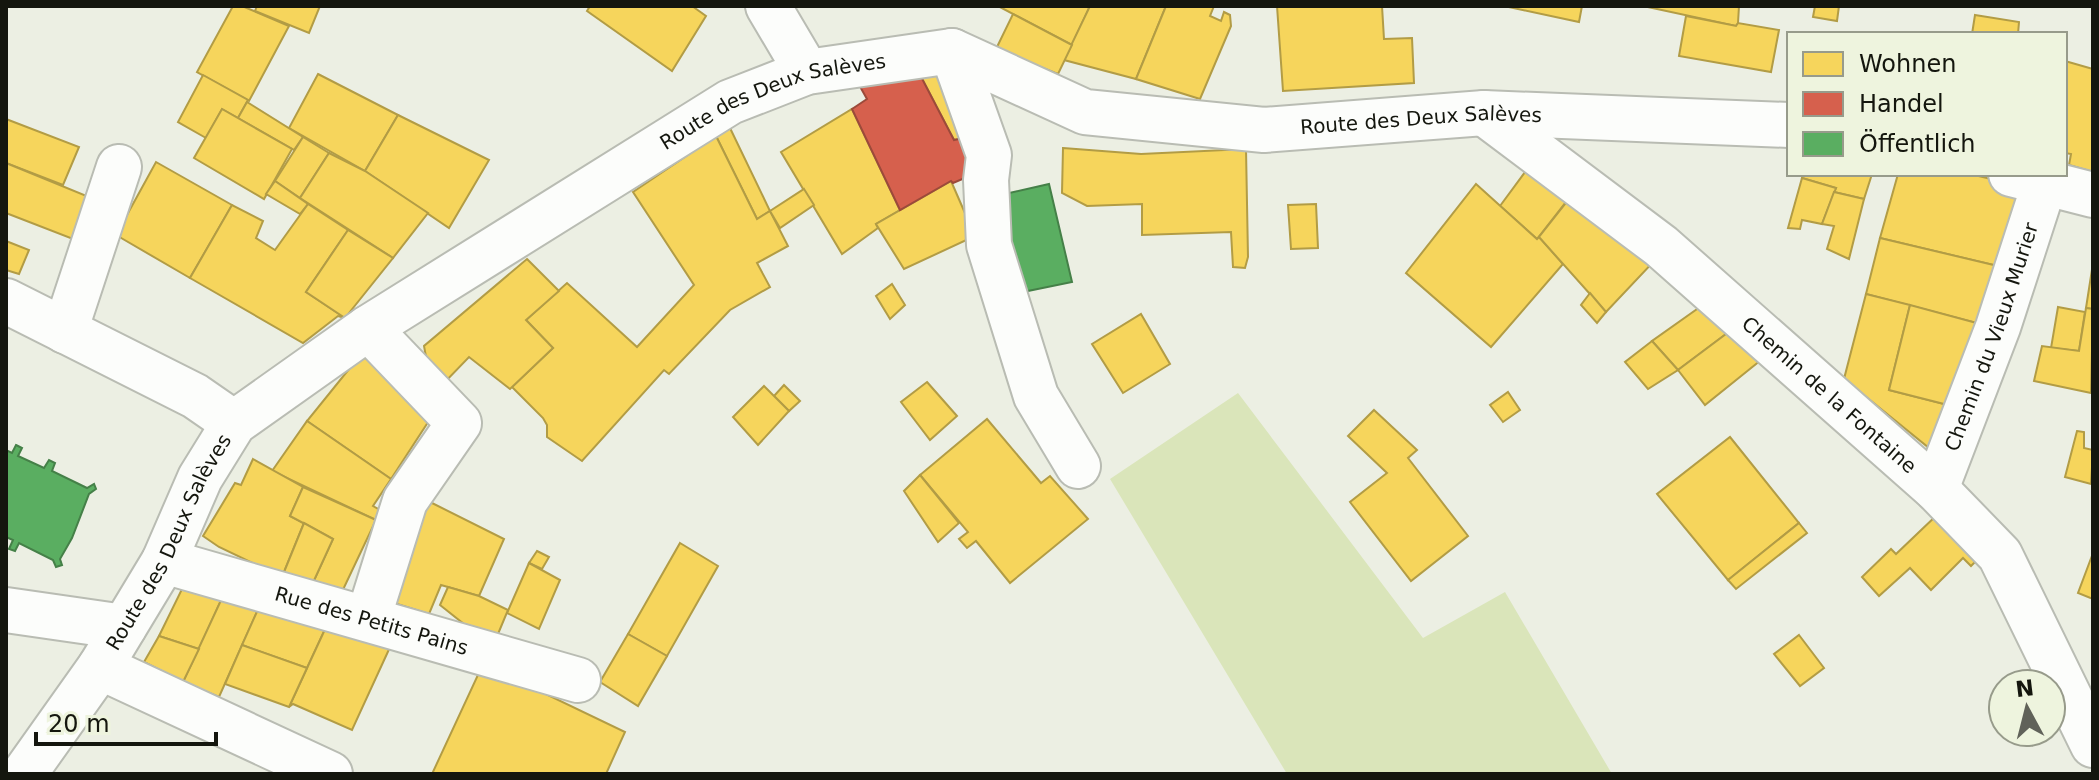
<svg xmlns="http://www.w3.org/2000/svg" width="2099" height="780" viewBox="0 0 2099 780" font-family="'DejaVu Sans',sans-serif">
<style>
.green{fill:#dae5ba}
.homes{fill:#f6d55c;stroke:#b29c45;stroke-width:2}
.shops{fill:#d6604d;stroke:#9c4a3a;stroke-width:2}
.public{fill:#5aae61;stroke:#458048;stroke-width:2}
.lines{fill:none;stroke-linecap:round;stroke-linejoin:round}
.street-casing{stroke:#b9bcb3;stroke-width:48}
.street{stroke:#fcfdfb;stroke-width:44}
.labels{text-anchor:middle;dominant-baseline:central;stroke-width:8;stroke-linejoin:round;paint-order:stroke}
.street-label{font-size:20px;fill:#14160e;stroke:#eef4de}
</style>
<rect width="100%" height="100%" fill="#ecefe3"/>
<polygon class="green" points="1238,393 1423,638 1505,592 1612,774 1287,774 1110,479"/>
<g class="homes">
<polygon points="233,6 242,6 289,26 249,101 197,72"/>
<polygon points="257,6 320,6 309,33 255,11"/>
<polygon points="590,6 692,6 706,16 672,71 587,11"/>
<polygon points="998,6 1090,6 1072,45"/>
<polygon points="1090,6 1166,6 1136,79 1064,60"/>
<polygon points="1166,6 1214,6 1210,16 1221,21 1224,12 1230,15 1231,26 1200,99 1136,79"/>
<polygon points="1277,6 1382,6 1384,39 1412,38 1414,83 1283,91"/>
<polygon points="1504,6 1582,6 1579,22"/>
<polygon points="1643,6 1739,6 1738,23 1736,26"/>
<polygon points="1815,6 1839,6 1837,21 1813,17"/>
<polygon points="1013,14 1072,45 1058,74 996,49"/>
<polygon points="1975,15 2019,22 2018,34 1972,34"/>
<polygon points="1686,16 1736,26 1738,23 1779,30 1771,72 1679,56"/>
<polygon points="2065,61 2093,69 2093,172 2069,165 2071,154 2065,153"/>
<polygon points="917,69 936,74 968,137 954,140"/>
<polygon points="318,74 398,115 365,171 289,128"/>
<polygon points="203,75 248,100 238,118 222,109 206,138 178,122"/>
<polygon points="247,102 303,137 294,150 238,118"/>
<polygon points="222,109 292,149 264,199 194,158"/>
<polygon points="852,109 900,210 876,224 878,228 842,254 781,152"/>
<polygon points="398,115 489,160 449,228 365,171"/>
<polygon points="6,119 79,147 63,185 6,163"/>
<polygon points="730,128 770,211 757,219 716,136"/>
<polygon points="716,136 757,219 770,211 788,246 757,263 770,287 730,310 669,374 664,370 582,461 547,437 547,425 543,418 512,387 553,348 526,320 567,283 637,347 694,285 633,192"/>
<polygon points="303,137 329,153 300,198 275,181"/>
<polygon points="1063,148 1141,154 1246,149 1248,257 1245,268 1233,267 1231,232 1142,235 1142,204 1087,206 1062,193"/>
<polygon points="329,153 365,171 428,213 393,258 300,198"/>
<polygon points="156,162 232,205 190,278 116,235"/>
<polygon points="6,163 89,197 73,239 6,213"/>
<polygon points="1528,168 1569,198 1537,239 1500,206"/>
<polygon points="1803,174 1872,174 1864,199 1834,192 1836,188 1802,178"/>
<polygon points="1898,174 1970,174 2021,186 2002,267 1880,238"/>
<polygon points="1802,178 1836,188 1822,224 1802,220 1800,229 1788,228"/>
<polygon points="275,181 308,204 300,214 266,194"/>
<polygon points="951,181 975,236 904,269 876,224"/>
<polygon points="1476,184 1537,239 1539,237 1563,264 1491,347 1406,273"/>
<polygon points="804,189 814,205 780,228 770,211"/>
<polygon points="1834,192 1864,199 1849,259 1827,249 1834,226 1822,224"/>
<polygon points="1573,194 1658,257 1606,312 1539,237"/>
<polygon points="308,204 348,230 306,292 345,318 338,316 303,343 190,278 232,205 263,221 256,238 275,250"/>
<polygon points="1316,204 1318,248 1291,249 1288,205"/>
<polygon points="348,230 393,258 345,318 306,292"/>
<polygon points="1880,238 2002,267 1984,325 1866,294"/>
<polygon points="6,241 29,250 19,274 6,270"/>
<polygon points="527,259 559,291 526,320 553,348 510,389 469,357 443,384 427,362 424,346"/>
<polygon points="2093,263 2093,309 2086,308"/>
<polygon points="892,284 905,305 890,319 876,296"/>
<polygon points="1590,293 1606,312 1597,323 1581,305"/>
<polygon points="1866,294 1910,305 1889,390 1952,406 1934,452 1844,379"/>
<polygon points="1707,302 1734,328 1678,370 1652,341"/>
<polygon points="1910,305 1984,325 1952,406 1889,390"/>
<polygon points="2058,307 2085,312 2079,351 2051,348"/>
<polygon points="2086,308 2093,309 2091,393 2034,381 2042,346 2079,351"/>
<polygon points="1141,314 1170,364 1123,393 1092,344"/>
<polygon points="1734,328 1766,356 1705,405 1678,370"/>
<polygon points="1652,341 1678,370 1648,389 1625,362"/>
<polygon points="362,353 434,413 391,479 307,421"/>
<polygon points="927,382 957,416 930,440 901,402"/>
<polygon points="784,385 800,401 789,411 774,396"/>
<polygon points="764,386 789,411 758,445 733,417"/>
<polygon points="1508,392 1520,410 1503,422 1490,405"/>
<polygon points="1374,410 1417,450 1408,458 1468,536 1411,581 1350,502 1387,473 1348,436"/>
<polygon points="987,419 1041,483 1050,476 1088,519 1010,583 976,541 967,548 959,539 968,532 920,475"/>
<polygon points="307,421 391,479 373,506 380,510 376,520 272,471"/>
<polygon points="2077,431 2084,432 2084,448 2093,450 2091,484 2065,477"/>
<polygon points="1730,437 1799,523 1728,580 1657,494"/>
<polygon points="253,459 303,487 290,516 304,523 282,577 219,547 203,536 235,483 241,485"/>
<polygon points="920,475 959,523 938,542 904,491"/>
<polygon points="303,487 376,520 340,596 311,587 333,539 290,516"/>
<polygon points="428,501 504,539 479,596 441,585 429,614 394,603"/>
<polygon points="1939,513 1978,559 1971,566 1963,558 1931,590 1910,568 1879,596 1862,577 1891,549 1896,554"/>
<polygon points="304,523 333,539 311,587 282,577"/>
<polygon points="1799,523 1807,533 1736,589 1728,580"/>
<polygon points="680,543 718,566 667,656 628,634"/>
<polygon points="537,551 549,557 542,569 529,563"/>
<polygon points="2093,553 2093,599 2078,593"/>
<polygon points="529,563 560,580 539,629 507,613"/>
<polygon points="448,587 479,596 508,610 498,634 464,624 440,605"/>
<polygon points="182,589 223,596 199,649 159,636"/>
<polygon points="223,596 260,605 219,697 183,682"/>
<polygon points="260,605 327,625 307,668 242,645"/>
<polygon points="327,625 391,645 352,730 293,704 289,707"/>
<polygon points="628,634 667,656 638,706 600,682"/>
<polygon points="1799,635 1824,668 1800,686 1774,654"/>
<polygon points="159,636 199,649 183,682 144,662"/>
<polygon points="242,645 307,668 289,707 225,684"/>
<polygon points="483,664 625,732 606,774 432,774"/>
</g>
<polygon class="shops" points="917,69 954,140 968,137 979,172 953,183 951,181 900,210 852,109 867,99 858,83"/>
<g class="public">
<polygon points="1049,184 1072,282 1018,293 996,196"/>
<polygon points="16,445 22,448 18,456 44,468 49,460 55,463 52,471 87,488 94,484 96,489 89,494 72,538 60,559 62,565 56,567 53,560 19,543 15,551 9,549 13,540 6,537 6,450 12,453"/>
</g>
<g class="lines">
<g class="street-casing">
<g id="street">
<polyline points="768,6 807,72"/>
<polyline points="952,51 989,155 986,180 989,245 1036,396 1078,466"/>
<path id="s1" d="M 1484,113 L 1661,246 L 1936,489 L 2000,555 L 2093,745"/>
<polyline points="2011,174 2093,195"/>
<polyline points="6,301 195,396 234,423"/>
<polyline points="65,331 119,167"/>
<path id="s2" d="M 1936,489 L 1998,327 L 2045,182"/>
<path id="s3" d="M 164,561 L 578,680"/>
<polyline points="6,610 124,627"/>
<polyline points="368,619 405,501 459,423 368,328"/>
<polyline points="100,667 330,774"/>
<path id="s4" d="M 24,774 L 100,667 L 164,561 L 200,478 L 234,423 L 368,328 L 730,102 L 807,72 L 952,51 L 1085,112 L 1264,130 L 1484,113 L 1789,125"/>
</g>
</g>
<use href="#street" class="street"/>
</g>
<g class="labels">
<g class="street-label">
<text stroke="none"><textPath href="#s4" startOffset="1042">Route des Deux Salèves</textPath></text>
<text stroke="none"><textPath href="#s4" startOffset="1714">Route des Deux Salèves</textPath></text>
<text stroke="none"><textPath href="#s2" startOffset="162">Chemin du Vieux Murier</textPath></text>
<text stroke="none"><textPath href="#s1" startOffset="446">Chemin de la Fontaine</textPath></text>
<text stroke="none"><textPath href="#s4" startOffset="274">Route des Deux Salèves</textPath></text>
<text stroke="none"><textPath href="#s3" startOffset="216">Rue des Petits Pains</textPath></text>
</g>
</g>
<rect width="2099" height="780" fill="none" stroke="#14160e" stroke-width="16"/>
<rect x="1787" y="32" width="280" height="144" fill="#eef4de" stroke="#979b8b" stroke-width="2"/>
<rect x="1803" y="52" width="40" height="24" fill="#f6d55c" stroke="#979b8b" stroke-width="2"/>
<text x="1859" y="72" font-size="24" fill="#14160e">Wohnen</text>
<rect x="1803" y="92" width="40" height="24" fill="#d6604d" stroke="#979b8b" stroke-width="2"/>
<text x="1859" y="112" font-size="24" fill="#14160e">Handel</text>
<rect x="1803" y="132" width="40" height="24" fill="#5aae61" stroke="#979b8b" stroke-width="2"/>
<text x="1859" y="152" font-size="24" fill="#14160e">Öffentlich</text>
<g transform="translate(2027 708) rotate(353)"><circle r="38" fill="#eef4de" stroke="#979b8b" stroke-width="2"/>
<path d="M0-6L14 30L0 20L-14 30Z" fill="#606259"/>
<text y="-12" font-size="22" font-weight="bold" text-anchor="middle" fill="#14160e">N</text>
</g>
<path d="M36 732v12h180v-12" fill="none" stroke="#14160e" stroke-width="4"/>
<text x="48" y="732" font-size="24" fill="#14160e" stroke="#eef4de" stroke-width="6" paint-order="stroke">20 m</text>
</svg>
